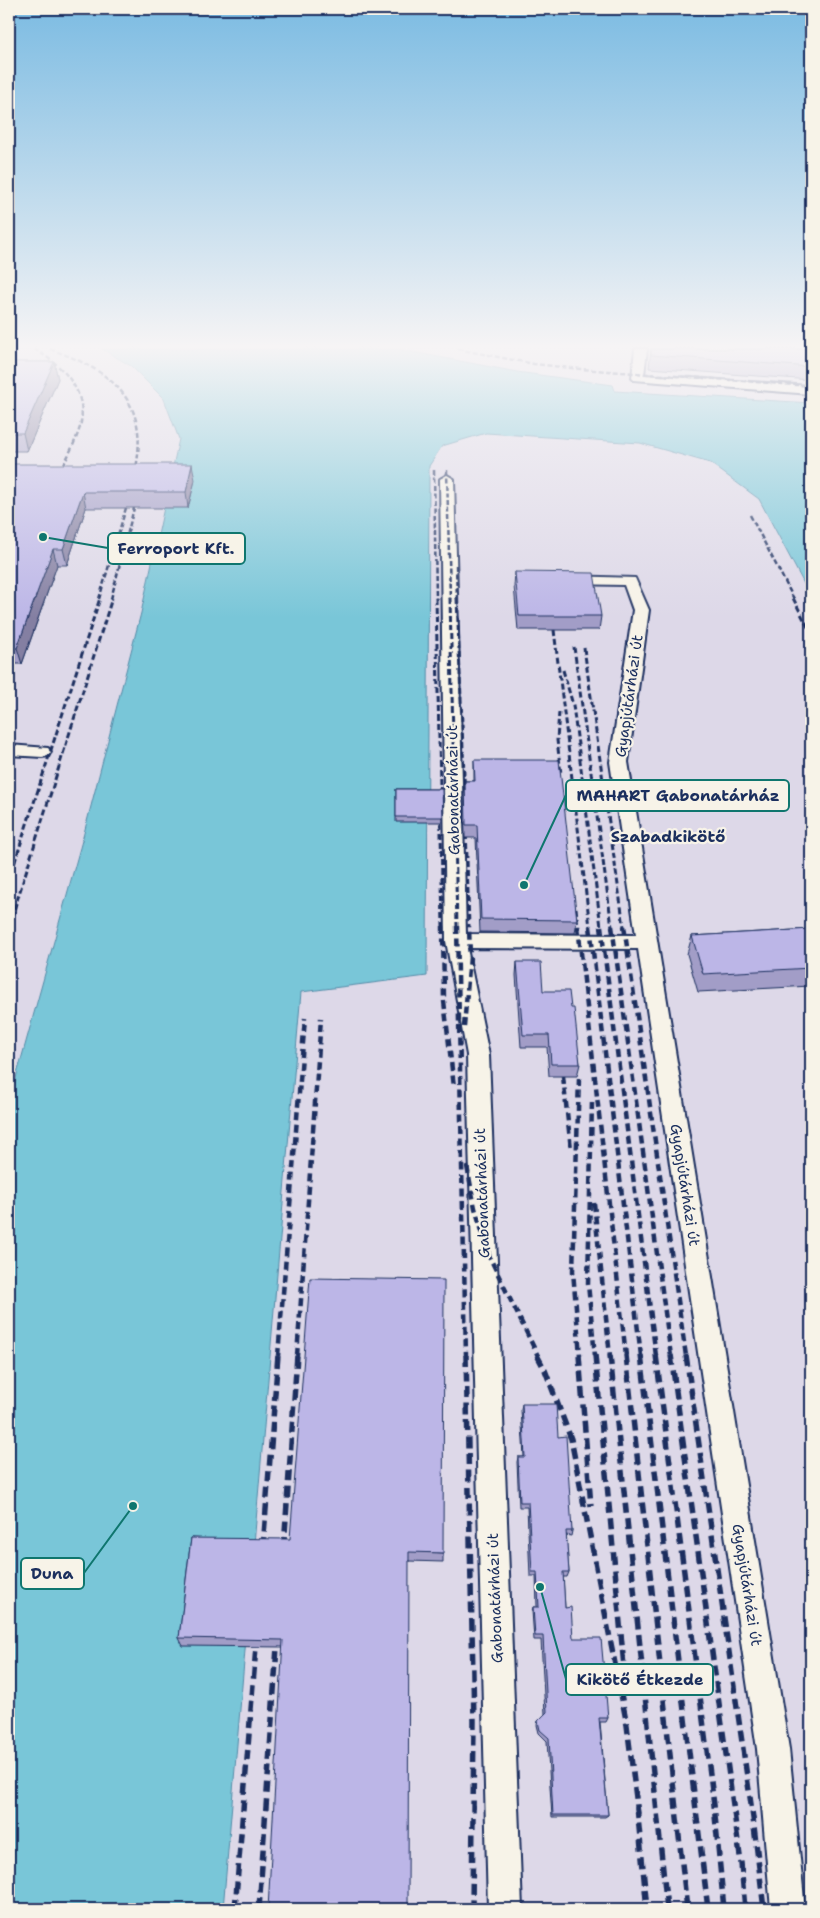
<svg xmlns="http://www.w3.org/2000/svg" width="820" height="1918" viewBox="0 0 820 1918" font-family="'Shantell Sans',sans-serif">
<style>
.built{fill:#ddd8e8}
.water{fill:#79c6d8;stroke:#538aa7}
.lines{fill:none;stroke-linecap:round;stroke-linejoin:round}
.minor-casing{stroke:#1b2f5e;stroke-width:4}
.minor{fill:#f7f3e8;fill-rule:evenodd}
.rail-far3{stroke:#1b2f5e;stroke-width:2.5;stroke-dasharray:5 2.5;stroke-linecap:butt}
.rail-far2{stroke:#1b2f5e;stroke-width:3;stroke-dasharray:6 3;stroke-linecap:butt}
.rail-far1{stroke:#1b2f5e;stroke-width:4.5;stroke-dasharray:8 4.5;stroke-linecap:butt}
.rail{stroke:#1b2f5e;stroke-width:5.5;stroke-dasharray:11 5.5;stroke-linecap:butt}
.wall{fill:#a29dc7;stroke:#1b2f5e}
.shaded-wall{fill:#847fa2;stroke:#1b2f5e}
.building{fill:#bcb6e7;stroke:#1b2f5e}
.labels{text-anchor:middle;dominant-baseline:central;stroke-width:4.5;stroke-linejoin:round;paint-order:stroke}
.street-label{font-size:15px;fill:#1b2f5e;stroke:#f7f3e8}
.neighbourhood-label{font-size:16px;font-weight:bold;fill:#1b2f5e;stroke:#f7f3e8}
.leader{fill:none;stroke:#0f766e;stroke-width:2}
.callout-dot{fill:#0f766e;stroke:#f7f3e8;stroke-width:2}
.callout{fill:#f7f3e8;stroke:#0f766e;stroke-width:2}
.callout-label{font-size:16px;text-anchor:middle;font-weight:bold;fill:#1b2f5e}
</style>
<rect width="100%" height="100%" fill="#ebe7e8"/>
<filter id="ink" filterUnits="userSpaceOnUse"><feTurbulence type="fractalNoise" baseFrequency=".02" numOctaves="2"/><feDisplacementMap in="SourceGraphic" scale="10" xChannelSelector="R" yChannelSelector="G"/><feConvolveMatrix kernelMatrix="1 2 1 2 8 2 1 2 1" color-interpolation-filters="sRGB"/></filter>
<g filter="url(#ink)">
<g class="built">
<polygon points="9,349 102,349 131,366 164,399 179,439 141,613 83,837 9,1103"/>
<polygon points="397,349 811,349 811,403 615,391 613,385 517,372"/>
<polygon points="486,433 640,443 710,463 759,499 811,597 811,1909 223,1909 301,992 427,976 429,466 442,446"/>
</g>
<polygon class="water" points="102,349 397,349 517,372 613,385 615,391 811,403 811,597 759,499 710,463 640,443 486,433 442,446 429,466 427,976 301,992 223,1909 9,1909 9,1103 83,837 141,613 179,439 164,399 131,366"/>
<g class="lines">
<g class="minor-casing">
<g id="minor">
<polygon points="635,349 647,349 644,375 811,386 811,394 634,380 632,378"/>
<polygon points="447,475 454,479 466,934 636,935 610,762 633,610 624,585 569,584 564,583 562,580 564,577 569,576 635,578 649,610 628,762 789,1749 805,1909 771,1909 757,1749 638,949 467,948 489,1055 522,1909 488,1909 467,1055 446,941 440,479"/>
<polygon points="9,745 48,748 51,752 48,756 42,757 9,755"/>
</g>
</g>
<use href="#minor" class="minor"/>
<g class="rail-far3">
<path d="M 34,349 C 62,365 89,391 80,427 C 75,444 65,461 58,477"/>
<path d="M 50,349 C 116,372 152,404 134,477"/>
<polyline points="458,349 534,364 581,369 811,386"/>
<polyline points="434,470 436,599"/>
<polyline points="447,470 450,599"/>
<polyline points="750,515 794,599"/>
<polyline points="456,565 457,599"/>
<polyline points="99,599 126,508"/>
<polyline points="111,599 134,508"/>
</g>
<g class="rail-far2">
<polyline points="436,598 443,927"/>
<polyline points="450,598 457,927"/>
<polyline points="457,598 465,800"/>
<polyline points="793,598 811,633"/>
<polyline points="554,630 590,927"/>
<polyline points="574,647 612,927"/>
<polyline points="584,648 624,927"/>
<polyline points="563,670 573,705 601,927"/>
<polyline points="559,712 557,740 561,774"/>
<polyline points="466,825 469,927"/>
<polyline points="9,880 100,598"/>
<polyline points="576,908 578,927"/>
<polyline points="9,926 112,598"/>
</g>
<g class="rail-far1">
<polyline points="443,926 444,1001 454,1087"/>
<polyline points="457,926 466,1356"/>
<polyline points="578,926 626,1356"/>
<polyline points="590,926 641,1356"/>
<polyline points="601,926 656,1356"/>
<polyline points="612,926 671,1356"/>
<polyline points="624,926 686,1356"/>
<polyline points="464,1027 470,957 469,926"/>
<polyline points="563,1076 571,1149"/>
<polyline points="579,1078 573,1271 580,1356"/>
<polyline points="592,1102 588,1284 595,1356"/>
<polyline points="467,1166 475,1208 490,1258 538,1356"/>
<polyline points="594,1203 610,1356"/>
<polyline points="278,1356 305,1018"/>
<polyline points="297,1356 321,1018"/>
</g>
<g class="rail">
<polyline points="466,1355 474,1721 472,1909"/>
<polyline points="537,1355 545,1370 571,1439 627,1725 638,1814"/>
<polyline points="579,1355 591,1506"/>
<polyline points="595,1355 626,1688"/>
<polyline points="610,1355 667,1909"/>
<polyline points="626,1355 687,1909"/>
<polyline points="641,1355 708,1909"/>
<polyline points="656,1355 714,1805 724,1909"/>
<polyline points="671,1355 741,1863 745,1909"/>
<polyline points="686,1355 753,1818 764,1909"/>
<polyline points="263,1548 278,1355"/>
<polyline points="284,1548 297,1355"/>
<polyline points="637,1807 647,1909"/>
<polyline points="235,1909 256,1647"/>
<polyline points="259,1909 277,1647"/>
</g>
</g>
<g class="wall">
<polygon points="651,349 811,349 811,380 649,368"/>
<polygon points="9,362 54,362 58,379 27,451 9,451"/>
<polygon points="9,464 195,480 188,508 86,508 67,565 57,565 22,664 9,664"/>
<polygon points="515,572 601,616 599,630 518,630 514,586"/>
<polygon points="474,760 577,920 575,933 480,932 476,838 465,838 464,794 465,781 474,781"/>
<polygon points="396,789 442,789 443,822 396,822"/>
<polygon points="811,929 811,986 698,992 687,954 692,936"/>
<polygon points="517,962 543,991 571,1008 580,1064 577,1076 549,1076 547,1047 521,1047 516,975"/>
<polygon points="522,1404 558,1437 572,1531 571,1536 566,1535 569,1572 567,1577 563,1577 565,1608 573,1638 608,1718 606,1722 600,1722 608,1815 605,1817 552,1817 547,1741 539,1733 537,1725 538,1721 545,1714 541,1640 534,1640 532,1611 533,1607 537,1607 536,1576 530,1576 527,1507 519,1507 517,1462 518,1457 524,1457 521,1410"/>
<polygon points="191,1538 443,1553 443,1562 409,1561 283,1647 183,1646 179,1638"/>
</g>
<g class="shaded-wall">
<polygon points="54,362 58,379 27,451 23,433"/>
<polygon points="192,464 195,480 188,508 186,492"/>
<polygon points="83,492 86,508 67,565 63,549"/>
<polygon points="53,549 57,565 22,664 17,648"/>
</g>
<g class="building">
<polygon points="651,349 811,349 811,367 651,355"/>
<polygon points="9,362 54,362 23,433 9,433"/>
<polygon points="9,464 192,464 186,492 83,492 63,549 53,549 17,648 9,648"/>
<polygon points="515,572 594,573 601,616 519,616"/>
<polygon points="474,760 559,760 577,920 481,919 477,825 466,825 465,781 475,781"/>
<polygon points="396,789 442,789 443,817 396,817"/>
<polygon points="811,929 811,968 703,974 692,936"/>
<polygon points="517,962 541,962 543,991 569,991 571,1008 574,1008 580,1064 551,1064 549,1035 523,1035"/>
<polygon points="310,1278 444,1280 443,1553 409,1552 408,1909 268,1909 283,1640 179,1638 191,1538 290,1539"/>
<polygon points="522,1404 556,1404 558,1437 566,1436 572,1531 566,1531 569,1572 563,1572 565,1608 571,1607 573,1638 601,1638 608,1718 599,1718 608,1815 553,1815 549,1738 540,1730 538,1721 547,1712 543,1636 535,1636 533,1607 539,1607 537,1572 532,1572 528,1502 520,1502 518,1457 525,1457"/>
</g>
</g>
<linearGradient id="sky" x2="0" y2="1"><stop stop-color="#7bbbe2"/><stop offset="0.56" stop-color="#f6f4f5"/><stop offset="1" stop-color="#f6f4f5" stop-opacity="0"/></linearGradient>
<rect width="820" height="618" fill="url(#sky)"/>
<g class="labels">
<g class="street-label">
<text transform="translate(629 696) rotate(-82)">Gyapjútárházi út</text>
<text transform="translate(453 790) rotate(-91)">Gabonatárházi út</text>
<text transform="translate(685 1185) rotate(81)">Gyapjútárházi út</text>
<text transform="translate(482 1193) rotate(-92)">Gabonatárházi út</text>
<text transform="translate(747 1585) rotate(81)">Gyapjútárházi út</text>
<text transform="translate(495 1598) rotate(-92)">Gabonatárházi út</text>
</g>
<g class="neighbourhood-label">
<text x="668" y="836">Szabadkikötő</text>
</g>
</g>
<path class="leader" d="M43 537L108 548M524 885L566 795M133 1506L84 1573M540 1587L566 1679"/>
<g class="callout-dot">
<circle cx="43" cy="537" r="5"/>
<circle cx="524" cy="885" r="5"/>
<circle cx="133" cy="1506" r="5"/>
<circle cx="540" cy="1587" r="5"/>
</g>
<g class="callout">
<rect x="108" y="533" width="137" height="31" rx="5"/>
<rect x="566" y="780" width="223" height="31" rx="5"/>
<rect x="21" y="1558" width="63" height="31" rx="5"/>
<rect x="566" y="1664" width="147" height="31" rx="5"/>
</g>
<g class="callout-label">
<text x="176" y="554">Ferroport Kft.</text>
<text x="678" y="801">MAHART Gabonatárház</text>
<text x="52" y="1579">Duna</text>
<text x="640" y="1685">Kikötő Étkezde</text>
</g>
<rect width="820" height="1918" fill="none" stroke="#f7f3e8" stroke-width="30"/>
<rect x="15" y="15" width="790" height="1888" fill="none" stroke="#1b2f5e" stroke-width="2" filter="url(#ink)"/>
</svg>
